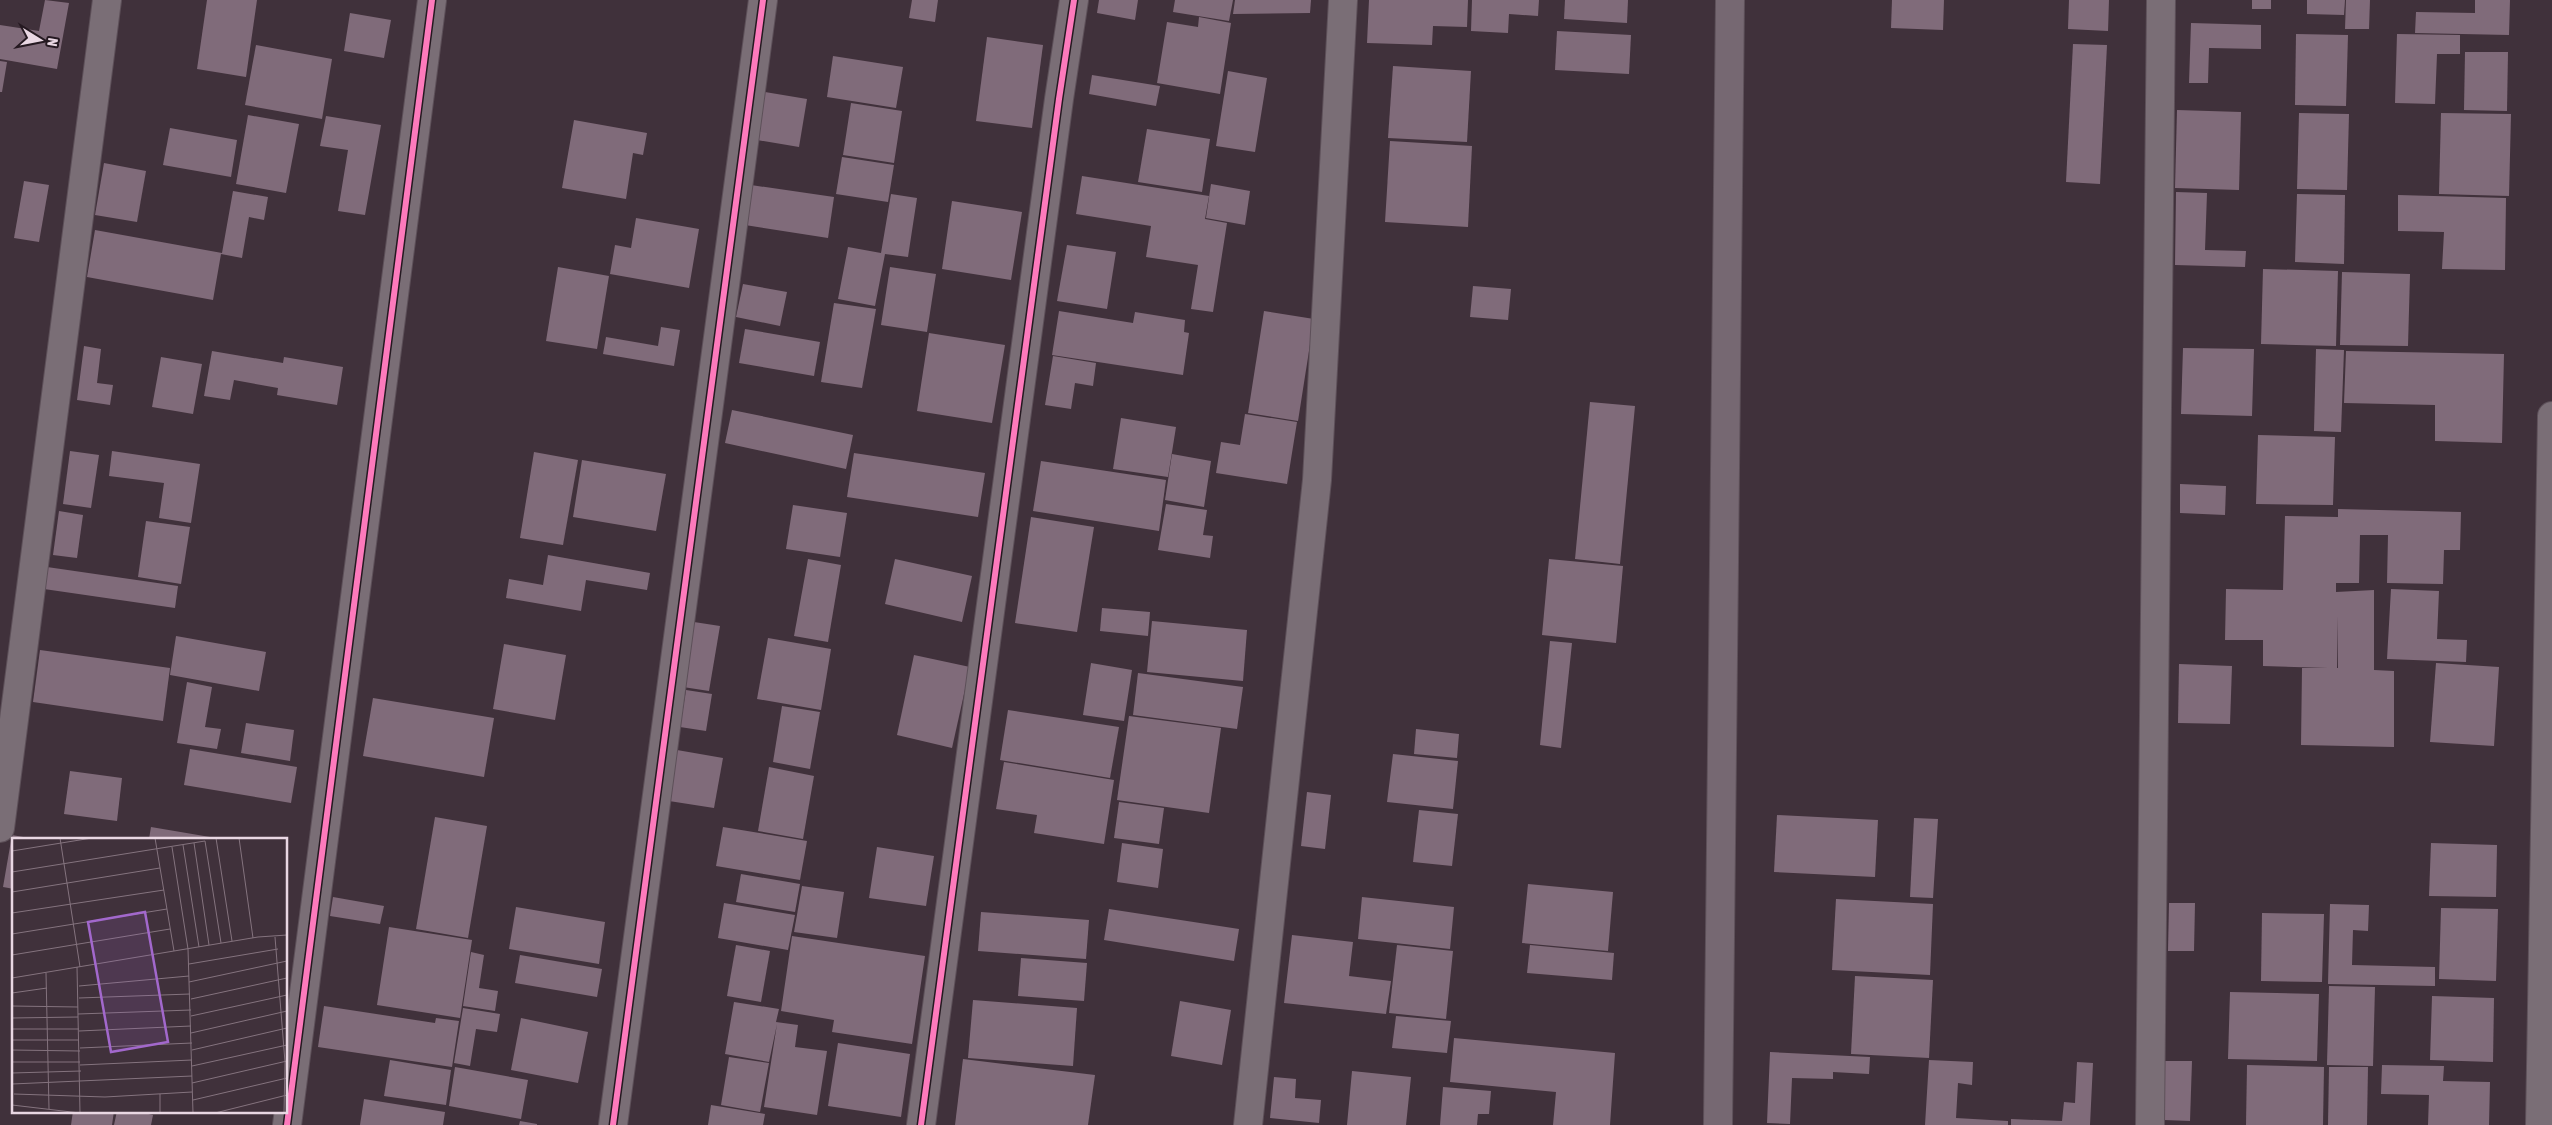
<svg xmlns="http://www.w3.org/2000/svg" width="2552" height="1125" viewBox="0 0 2552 1125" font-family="'Asap Condensed',sans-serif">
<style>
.building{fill:#806b7a;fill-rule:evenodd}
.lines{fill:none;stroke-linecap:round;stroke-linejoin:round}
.street-casing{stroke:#5d5059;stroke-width:30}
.secondary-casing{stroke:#5d5059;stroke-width:30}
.street{stroke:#7a6e76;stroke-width:28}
.secondary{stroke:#766872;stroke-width:28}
.cycleway-casing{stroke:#251921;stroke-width:9}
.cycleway{stroke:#fd7abc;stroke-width:6}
.inset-road{fill:none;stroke:#84737e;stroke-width:1}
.view{fill:#a268cc;fill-opacity:0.15;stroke:#a268cc;stroke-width:2.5}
.inset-edge{fill:none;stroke:#e9d7e3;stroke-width:2.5}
</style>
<rect width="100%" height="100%" fill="#40313b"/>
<g class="building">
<polygon points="45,0 69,3 57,69 0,59 0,25 39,31"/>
<polygon points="207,0 257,0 246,77 197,69"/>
<polygon points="912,0 938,0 935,22 909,18"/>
<polygon points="1099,0 1138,0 1135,20 1097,13"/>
<polygon points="1175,0 1233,0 1229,21 1173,12"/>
<polygon points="1235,0 1311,0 1310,13 1233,14"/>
<polygon points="1369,0 1468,0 1467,27 1433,26 1432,45 1367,43"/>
<polygon points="1472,0 1539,0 1538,16 1509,14 1508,33 1471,31"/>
<polygon points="1565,0 1628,0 1627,23 1564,19"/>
<polygon points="1892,0 1944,0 1943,30 1891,28"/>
<polygon points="2069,0 2109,0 2108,31 2068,29"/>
<rect x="2252" y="0" width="19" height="9"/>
<polygon points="2307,0 2345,0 2344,15 2307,14"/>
<polygon points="2346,0 2370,0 2369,29 2345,29"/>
<polygon points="2475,0 2510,0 2509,35 2415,33 2416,12 2475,13"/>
<polygon points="350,13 391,20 384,58 344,51"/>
<polygon points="1199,17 1231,23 1220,94 1157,83 1167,22 1198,27"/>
<polygon points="2191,23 2261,25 2261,49 2209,48 2208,83 2189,83"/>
<polygon points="1557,31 1631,35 1629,74 1555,70"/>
<polygon points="2296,34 2348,35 2346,106 2295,105"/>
<polygon points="2397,34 2460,35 2460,54 2437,54 2435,104 2395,103"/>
<polygon points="987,37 1043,45 1032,128 976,121"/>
<polygon points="2073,44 2107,45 2100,184 2066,182"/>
<polygon points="256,45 332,59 322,119 245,105"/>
<polygon points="2465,52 2508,52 2507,111 2464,110"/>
<polygon points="833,56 903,67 896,108 827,97"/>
<polygon points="0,61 7,62 2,92 0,92"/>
<polygon points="1393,66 1471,71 1467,142 1388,138"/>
<polygon points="1228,71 1267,78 1255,152 1216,146"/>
<polygon points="1092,75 1160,86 1156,106 1089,94"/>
<polygon points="765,92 807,99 799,147 757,140"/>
<polygon points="851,103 902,111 894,163 843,155"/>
<polygon points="2177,110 2241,112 2239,190 2175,188"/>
<polygon points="2299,113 2349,114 2347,190 2297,189"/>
<polygon points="2441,113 2511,114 2509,196 2439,194"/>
<polygon points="248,115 299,124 286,193 236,184"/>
<polygon points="326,116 381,125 365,215 338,211 348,150 320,146"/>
<polygon points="574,120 647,133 643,155 633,153 626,199 562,188"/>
<polygon points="170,128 237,140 231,177 163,165"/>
<polygon points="1147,129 1210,139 1202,192 1138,182"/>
<polygon points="1390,141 1472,146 1468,227 1385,222"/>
<polygon points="842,157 894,165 888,202 836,194"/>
<polygon points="104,163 146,171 137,222 95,215"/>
<polygon points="1082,176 1209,196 1205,219 1227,223 1213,312 1191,309 1198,265 1146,257 1151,226 1076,214"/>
<polygon points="24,181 49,185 39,242 14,238"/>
<polygon points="1211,184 1250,191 1245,225 1206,218"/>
<polygon points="751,185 834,197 828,238 745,225"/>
<polygon points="233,191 268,197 264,220 249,217 242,258 221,254 213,300 87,277 95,230 222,253"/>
<polygon points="2176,192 2207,193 2205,250 2246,251 2245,267 2175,265"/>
<polygon points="891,194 917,198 908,257 885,254 875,306 838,299 848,247 881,253"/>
<polygon points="2297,194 2345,195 2344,264 2295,262"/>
<polygon points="2398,195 2506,198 2505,270 2442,269 2444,232 2398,231"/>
<polygon points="952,201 1022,212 1011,280 942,269"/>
<polygon points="636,218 699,229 689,288 610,274 615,245 631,248"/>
<polygon points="1067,245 1116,252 1107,309 1057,301"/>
<polygon points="558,267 609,276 597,349 546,341"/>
<polygon points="890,267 936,274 927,332 881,325"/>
<polygon points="2263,269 2338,271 2336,346 2261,344"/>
<polygon points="2342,272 2410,274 2408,346 2340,345"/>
<polygon points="743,284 787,292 780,326 736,317"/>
<polygon points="1473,286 1511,289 1508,320 1470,317"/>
<polygon points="834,303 876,309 862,388 821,382"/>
<polygon points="1059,311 1133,323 1135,312 1185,320 1184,332 1189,333 1183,375 1052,355"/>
<polygon points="1264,311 1314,319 1298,421 1248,413"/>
<polygon points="661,327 680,330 674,366 603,354 606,337 658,346"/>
<polygon points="745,329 820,342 814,376 739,363"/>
<polygon points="929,333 1005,345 992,423 917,411"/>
<polygon points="84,346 101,349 97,383 113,385 110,405 77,400"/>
<polygon points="2183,348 2254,349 2252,416 2181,414"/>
<polygon points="2316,349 2344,350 2341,432 2314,431"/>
<polygon points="212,351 283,363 284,357 343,367 337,405 277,395 278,388 234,380 230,400 204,396"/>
<polygon points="2346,351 2504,354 2502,443 2435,441 2435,405 2344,403"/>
<polygon points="1053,356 1096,363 1093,386 1075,383 1071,409 1045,405"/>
<polygon points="161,357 202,364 193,414 152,407"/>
<polygon points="1590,402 1635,406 1620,564 1575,559"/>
<polygon points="732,410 853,435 846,469 725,443"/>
<polygon points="1245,414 1297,422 1287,484 1216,473 1221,442 1240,445"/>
<polygon points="1121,418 1176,427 1168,477 1113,469"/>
<polygon points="2258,435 2335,437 2333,505 2256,504"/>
<polygon points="70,451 99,455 91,508 63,504"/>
<polygon points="112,451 200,464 191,523 159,518 164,483 109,476"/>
<polygon points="534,452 578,460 563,545 520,538"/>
<polygon points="854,453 985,473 978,517 847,497"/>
<polygon points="1172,454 1211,461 1204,507 1165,500"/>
<polygon points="582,460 666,474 656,531 573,517"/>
<polygon points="1041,461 1166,480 1159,531 1033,511"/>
<polygon points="2180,484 2226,486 2225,515 2180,513"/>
<polygon points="1166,504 1207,510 1203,535 1213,536 1210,558 1158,550"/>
<polygon points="793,505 847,513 840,557 786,549"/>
<path d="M 2338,509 L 2461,512 L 2460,550 L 2444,550 L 2443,584 L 2387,583 L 2388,535 L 2360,535 L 2359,583 L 2336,583 L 2336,592 L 2374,590 L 2374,670 L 2394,671 L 2394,747 L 2301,745 L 2302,668 L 2328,668 L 2263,666 L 2263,640 L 2225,640 L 2226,589 L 2283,590 L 2285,516 L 2338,517 ZM 2338,616 L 2338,668 L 2337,668 Z"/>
<polygon points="59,511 83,515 77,558 53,555"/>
<polygon points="1031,517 1094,527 1077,632 1015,623"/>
<polygon points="146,521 190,527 181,584 138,577"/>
<polygon points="548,555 650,573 647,590 586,580 581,611 506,598 509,579 543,585"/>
<polygon points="808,559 841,565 828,642 794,636"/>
<polygon points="895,559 972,576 962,622 885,604"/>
<polygon points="1549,559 1623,566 1616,643 1542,635"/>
<polygon points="47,567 178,586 175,608 44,589"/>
<polygon points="2391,589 2439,591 2437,639 2467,640 2466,662 2387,659"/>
<polygon points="1102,608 1150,612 1148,636 1100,631"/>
<polygon points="1152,621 1247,630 1243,681 1147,672"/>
<polygon points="694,622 720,626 709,691 683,687"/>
<polygon points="176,636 266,652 259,691 170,675"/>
<polygon points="768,638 831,649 821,710 757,699"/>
<polygon points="1550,641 1572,643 1561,748 1540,745"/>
<polygon points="504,644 566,655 555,720 493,709"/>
<polygon points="40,650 170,668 163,721 33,702"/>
<polygon points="914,655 970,667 952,748 897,735"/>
<polygon points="1091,663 1132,670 1124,721 1083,715"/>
<polygon points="2436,663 2499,667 2494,746 2430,742"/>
<polygon points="2179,664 2232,666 2230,724 2178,723"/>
<polygon points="1138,673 1243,687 1237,729 1133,715"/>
<polygon points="187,682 212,687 205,727 221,729 217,749 177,743"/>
<polygon points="686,690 712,694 706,731 680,727"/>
<polygon points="373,698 494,718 484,777 363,756"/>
<polygon points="782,706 820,712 810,769 773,762"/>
<polygon points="1008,710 1119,727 1110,778 1000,760"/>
<polygon points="1129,716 1221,728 1209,813 1117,800"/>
<polygon points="246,723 294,730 290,761 241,753"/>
<polygon points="1416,729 1459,734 1457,758 1414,754"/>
<polygon points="190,749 297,767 291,803 184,785"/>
<polygon points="677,750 723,758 714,808 669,801"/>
<polygon points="1393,754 1458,761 1453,809 1387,802"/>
<polygon points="1004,762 1114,780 1104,844 1034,833 1037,815 996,809"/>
<polygon points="769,767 814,776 803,839 758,831"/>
<polygon points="70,771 122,778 117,821 64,814"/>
<polygon points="1307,792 1331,795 1325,849 1301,846"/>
<polygon points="1119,802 1164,808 1159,844 1114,838"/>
<polygon points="1419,810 1458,814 1452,866 1413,862"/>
<polygon points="1777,815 1878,820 1875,877 1774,872"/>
<polygon points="435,817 487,826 468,938 416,929"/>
<polygon points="1914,818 1938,819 1933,898 1910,897"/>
<polygon points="151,827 210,837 210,839 149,839"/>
<polygon points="723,827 807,841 800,880 716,866"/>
<polygon points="12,835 29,838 14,839 14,889 3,887"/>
<polygon points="1122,843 1163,849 1158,888 1117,882"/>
<polygon points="2431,843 2497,845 2496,897 2429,896"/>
<polygon points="877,847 934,856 926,906 869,898"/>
<polygon points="741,874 800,884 795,912 736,902"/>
<polygon points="1528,884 1613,892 1608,951 1522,943"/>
<polygon points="802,886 844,892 837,938 794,932"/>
<polygon points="333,897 384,906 380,924 330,916"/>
<polygon points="1362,897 1454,907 1450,949 1358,939"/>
<polygon points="1836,899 1933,904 1930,975 1832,970"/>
<polygon points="724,903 795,915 788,950 718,938"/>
<polygon points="2169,903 2195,903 2194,951 2168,951"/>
<polygon points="2330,904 2369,905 2368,931 2353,930 2352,965 2435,967 2435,986 2328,984"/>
<polygon points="516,907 605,922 599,964 509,949"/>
<polygon points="2441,908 2498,909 2496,981 2439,979"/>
<polygon points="1109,909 1239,929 1234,961 1104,940"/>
<polygon points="981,912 1089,920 1086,959 978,951"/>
<polygon points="2262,913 2324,914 2322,982 2261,981"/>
<polygon points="389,927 472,940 460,1018 377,1005"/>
<polygon points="1292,935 1353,942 1349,976 1391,981 1386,1014 1284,1003"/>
<polygon points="792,936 925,956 912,1044 832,1032 834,1020 781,1011"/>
<polygon points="736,945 770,951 761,1002 727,996"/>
<polygon points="1397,945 1453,951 1446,1019 1389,1013"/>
<polygon points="1530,945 1614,953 1612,980 1527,973"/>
<polygon points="471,952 484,955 479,988 498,991 495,1011 463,1006"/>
<polygon points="520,955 602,969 597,997 515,983"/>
<polygon points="1021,958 1087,963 1084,1001 1018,996"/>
<polygon points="1855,976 1933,980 1929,1058 1851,1054"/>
<polygon points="2329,986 2375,987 2373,1066 2327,1065"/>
<polygon points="2230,992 2319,994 2317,1061 2228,1059"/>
<polygon points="2432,996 2494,998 2493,1062 2430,1060"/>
<polygon points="973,1000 1077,1008 1073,1066 968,1058"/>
<polygon points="1180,1001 1231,1010 1222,1065 1171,1056"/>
<polygon points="734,1002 779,1009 776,1022 798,1025 795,1047 827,1051 817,1115 764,1107 777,1024 769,1062 725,1054"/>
<polygon points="324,1006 435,1023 436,1018 459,1021 452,1067 318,1047"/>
<polygon points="463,1008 500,1014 497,1032 476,1029 470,1066 454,1063"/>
<polygon points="1396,1016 1451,1021 1447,1053 1392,1048"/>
<polygon points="521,1018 588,1032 578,1083 511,1070"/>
<polygon points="1454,1038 1615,1053 1610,1125 1553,1125 1556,1092 1450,1082"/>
<polygon points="838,1043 910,1054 901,1117 828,1106"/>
<polygon points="1770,1052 1870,1057 1869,1074 1833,1072 1833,1079 1792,1078 1790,1124 1767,1123"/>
<polygon points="729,1057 769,1063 760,1112 721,1105"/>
<polygon points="963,1059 1095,1075 1088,1125 955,1125"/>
<polygon points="390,1060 451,1070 446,1105 384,1096"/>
<polygon points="1929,1060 1973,1062 1972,1085 1958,1083 1956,1118 2008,1121 2008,1125 1925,1125"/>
<polygon points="2165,1061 2192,1061 2190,1121 2164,1120"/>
<polygon points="2077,1062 2093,1063 2090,1125 2011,1125 2011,1119 2062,1121 2064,1102 2075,1103"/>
<polygon points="2247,1065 2324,1067 2323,1125 2246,1125"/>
<polygon points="2382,1065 2444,1066 2443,1081 2490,1082 2489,1125 2428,1125 2429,1095 2381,1094"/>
<polygon points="455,1067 528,1080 521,1119 449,1106"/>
<polygon points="2329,1067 2368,1067 2367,1125 2328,1125"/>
<polygon points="1352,1071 1411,1077 1406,1125 1347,1125"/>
<polygon points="1274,1077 1296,1079 1295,1098 1321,1100 1319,1123 1270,1118"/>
<polygon points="1443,1087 1491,1091 1489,1114 1478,1114 1477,1125 1440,1125"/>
<polygon points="364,1099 445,1112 443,1125 360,1125"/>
<polygon points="711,1105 765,1114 763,1125 708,1125"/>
<polygon points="73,1111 114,1111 112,1125 71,1125"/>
<polygon points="117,1111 135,1111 153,1115 151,1125 114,1125"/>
<polygon points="520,1121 537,1124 537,1125 519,1125"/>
</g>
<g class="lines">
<g class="street-casing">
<g id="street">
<polyline points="0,828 107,0"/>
<polyline points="287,1125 432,0"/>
<polyline points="613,1125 763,0"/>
<polyline points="921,1125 1059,99 1074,0"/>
<polyline points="1248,1125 1317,480 1343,0"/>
<polyline points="2150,1125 2161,0"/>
<polyline points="2540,1125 2552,416"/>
</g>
</g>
<g class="secondary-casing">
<polyline id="secondary" points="1718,1125 1730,0"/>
</g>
<use href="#street" class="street"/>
<use href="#secondary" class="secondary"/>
<g class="cycleway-casing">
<g id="cycleway">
<polyline points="287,1125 432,0"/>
<polyline points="613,1125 763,0"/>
<polyline points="921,1125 1059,99 1074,0"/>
</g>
</g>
<use href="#cycleway" class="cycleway"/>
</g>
<g transform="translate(12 838)">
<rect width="275" height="275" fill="#40313b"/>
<path class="inset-road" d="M 48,0 L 68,129M 143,0 L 162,113M 204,0 L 220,103M 227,0 L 241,100M 182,5 L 197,107M 171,7 L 187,109M 160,9 L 176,111 L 181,275M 0,13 L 80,0M 0,34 L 193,3 L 209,105M 0,54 L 148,30M 0,75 L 152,52M 0,96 L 155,71M 263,99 L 273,224 L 272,275M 0,117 L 158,91M 177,126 L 266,111M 65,129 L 68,275M 34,135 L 37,271M 0,140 L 246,99 L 275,97M 177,144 L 275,123M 67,148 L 177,138M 0,155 L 35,150M 67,160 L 178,156M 179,161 L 275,140M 0,168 L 66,169M 66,176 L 179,172M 179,178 L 275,157M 0,180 L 66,179M 0,191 L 67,191M 67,193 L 179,188M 179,195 L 275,173M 0,202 L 67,202M 68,210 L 180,205M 0,212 L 68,213M 180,212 L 275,190M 0,224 L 68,224M 68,227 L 180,222M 180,228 L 275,207M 0,235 L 69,233M 180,245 L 275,223M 0,246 L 180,238M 2,256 L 93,259 L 180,254M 181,262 L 275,240M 0,267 L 68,275M 148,275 L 148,256M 203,275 L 275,257"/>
<path class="view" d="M 133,74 L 156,204 L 99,214 L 76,84 Z"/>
<rect width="275" height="275" class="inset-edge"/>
</g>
<g transform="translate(40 40) rotate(100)" stroke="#251921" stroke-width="4" paint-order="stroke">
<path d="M0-4L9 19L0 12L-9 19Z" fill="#e9d7e3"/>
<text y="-8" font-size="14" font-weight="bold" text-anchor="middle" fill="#e9d7e3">N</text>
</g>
</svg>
